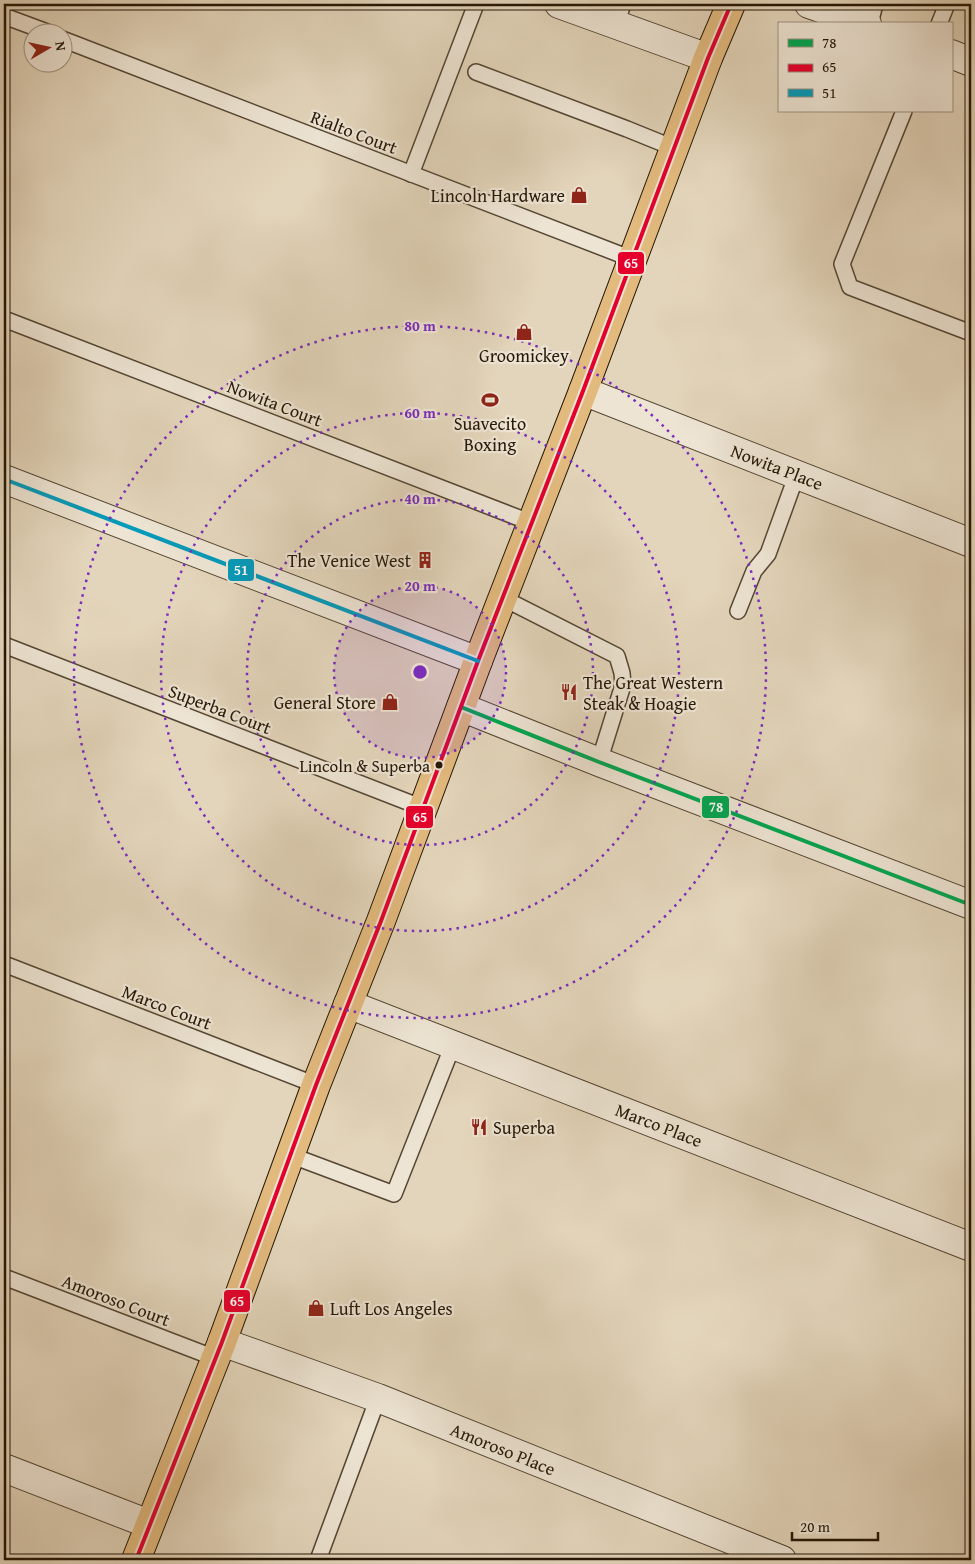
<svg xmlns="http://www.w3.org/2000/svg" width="975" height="1564" viewBox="0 0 975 1564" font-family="'Gentium Book Plus',serif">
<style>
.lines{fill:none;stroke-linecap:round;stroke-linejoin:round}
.lane-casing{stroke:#544633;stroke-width:18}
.street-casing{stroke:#544633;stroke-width:30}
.highway-casing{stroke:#251706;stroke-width:30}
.lane{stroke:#ede4d3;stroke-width:15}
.street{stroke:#ede4d3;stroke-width:28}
.highway{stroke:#e2ba7e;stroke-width:28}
.bus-1-casing{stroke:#ede4d3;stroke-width:8}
.bus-2-casing{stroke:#ede4d3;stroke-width:8}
.bus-3-casing{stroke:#ede4d3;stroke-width:8}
.bus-1{stroke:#00a651;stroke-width:4}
.bus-2{stroke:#e4002b;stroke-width:4}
.bus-3{stroke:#049aba;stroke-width:4}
.ring{fill:none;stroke:#7b2cbf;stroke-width:2.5;stroke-dasharray:2.5 5}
.bus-dot{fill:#251706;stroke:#ede4d3;stroke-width:2}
.labels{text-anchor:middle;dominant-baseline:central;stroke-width:4.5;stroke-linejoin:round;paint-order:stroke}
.bus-label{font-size:17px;fill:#251706;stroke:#ede4d3;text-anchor:end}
.street-label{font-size:18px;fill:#251706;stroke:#ede4d3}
.poi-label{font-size:18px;fill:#251706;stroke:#ede4d3;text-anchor:end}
.centre{fill:#7b2cbf;stroke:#ede4d3;stroke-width:2.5}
.ring-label{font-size:15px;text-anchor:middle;font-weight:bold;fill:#7b2cbf;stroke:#ede4d3;stroke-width:4.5;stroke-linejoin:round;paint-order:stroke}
.line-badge{stroke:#ede4d3;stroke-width:2}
.badge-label{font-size:14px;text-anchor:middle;font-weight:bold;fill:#fff}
</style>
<rect width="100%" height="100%" fill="#e3d5bb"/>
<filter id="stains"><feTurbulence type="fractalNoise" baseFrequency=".004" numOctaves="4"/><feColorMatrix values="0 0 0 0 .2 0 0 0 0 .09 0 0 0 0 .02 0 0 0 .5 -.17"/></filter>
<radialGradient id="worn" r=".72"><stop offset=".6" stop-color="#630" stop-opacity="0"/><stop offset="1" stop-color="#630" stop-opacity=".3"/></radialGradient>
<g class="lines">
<g class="lane-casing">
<g id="lane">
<polyline points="4,16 47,32"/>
<polyline points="616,24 623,4"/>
<polyline points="870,24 875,4"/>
<polyline points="939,24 947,4"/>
<polyline points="62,39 632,259"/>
<polyline points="476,72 627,129 674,148"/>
<polyline points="904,111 842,264 850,287 971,333"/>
<polyline points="411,174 476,4"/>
<polyline points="4,319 532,523"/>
<polyline points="503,598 617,656 622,673 623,685 599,762"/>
<polyline points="738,611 754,571 768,554 797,474"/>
<polyline points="4,645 423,808"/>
<polyline points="4,964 316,1085"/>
<polyline points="290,1155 394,1194 453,1045"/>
<polyline points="4,1277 215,1358"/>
<polyline points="318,1560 378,1398"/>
</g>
</g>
<g class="street-casing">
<g id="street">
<polyline points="559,4 708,58"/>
<polyline points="809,4 867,24"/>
<polyline points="951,54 971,62"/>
<polyline points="583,391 971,543"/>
<polyline points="4,479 478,661"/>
<polyline points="461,707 599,762 971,905"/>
<polyline points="348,1004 971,1247"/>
<polyline points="222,1342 378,1398 782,1560"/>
<polyline points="4,1468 149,1524"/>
</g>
</g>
<g class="highway-casing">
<polyline id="highway" points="136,1560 222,1342 316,1085 381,921 478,661 583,391 708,58 731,4"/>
</g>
<use href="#lane" class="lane"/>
<use href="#street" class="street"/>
<use href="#highway" class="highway"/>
<g class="bus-1-casing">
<polyline id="bus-1" points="461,707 599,762 971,905"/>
</g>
<g class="bus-2-casing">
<polyline id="bus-2" points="136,1560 222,1342 316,1085 381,921 478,661 583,391 708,58 731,4"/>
</g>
<g class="bus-3-casing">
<polyline id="bus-3" points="4,479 478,661"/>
</g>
<use href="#bus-1" class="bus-1"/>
<use href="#bus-2" class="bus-2"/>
<use href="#bus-3" class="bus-3"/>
</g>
<circle cx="420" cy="672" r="86" fill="#7b2cbf" fill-opacity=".12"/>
<g class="ring">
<circle cx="420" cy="672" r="86"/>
<circle cx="420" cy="672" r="173"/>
<circle cx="420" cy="672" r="259"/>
<circle cx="420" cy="672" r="346"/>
</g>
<defs>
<g id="shop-bare" transform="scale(1.35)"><path d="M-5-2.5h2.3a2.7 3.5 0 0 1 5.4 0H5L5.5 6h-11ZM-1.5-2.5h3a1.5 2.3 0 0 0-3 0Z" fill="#8f2418" stroke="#ede4d3" stroke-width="2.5" paint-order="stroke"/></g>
<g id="stadium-bare" transform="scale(1.35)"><path d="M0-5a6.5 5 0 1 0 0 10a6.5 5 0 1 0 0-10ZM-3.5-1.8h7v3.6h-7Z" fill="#8f2418" stroke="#ede4d3" stroke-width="2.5" paint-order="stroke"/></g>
<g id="building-bare" transform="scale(1.35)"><path d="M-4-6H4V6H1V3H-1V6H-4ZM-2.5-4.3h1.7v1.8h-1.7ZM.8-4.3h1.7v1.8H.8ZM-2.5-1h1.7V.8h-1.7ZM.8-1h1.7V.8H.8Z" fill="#8f2418" stroke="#ede4d3" stroke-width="2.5" paint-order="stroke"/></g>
<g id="restaurant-bare" transform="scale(1.35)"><path d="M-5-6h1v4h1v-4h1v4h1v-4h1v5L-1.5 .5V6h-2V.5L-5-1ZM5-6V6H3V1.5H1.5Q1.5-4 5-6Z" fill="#8f2418" stroke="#ede4d3" stroke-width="2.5" paint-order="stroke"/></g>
</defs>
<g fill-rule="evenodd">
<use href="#shop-bare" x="579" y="195"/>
<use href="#shop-bare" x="524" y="332"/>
<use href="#stadium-bare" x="490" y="400"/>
<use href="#building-bare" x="425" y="560"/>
<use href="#restaurant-bare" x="569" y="692"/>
<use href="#shop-bare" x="390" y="702"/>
<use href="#restaurant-bare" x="479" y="1127"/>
<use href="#shop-bare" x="316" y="1308"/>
</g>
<circle class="bus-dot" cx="439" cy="765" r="4.5"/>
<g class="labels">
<g class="bus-label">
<text x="430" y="765">Lincoln &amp; Superba</text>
</g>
<g class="street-label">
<text transform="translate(354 132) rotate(21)">Rialto Court</text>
<text transform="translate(275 403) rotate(21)">Nowita Court</text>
<text transform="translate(777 467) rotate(21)">Nowita Place</text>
<text transform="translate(220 709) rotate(21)">Superba Court</text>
<text transform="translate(167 1007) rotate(21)">Marco Court</text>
<text transform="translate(659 1125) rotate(21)">Marco Place</text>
<text transform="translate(116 1300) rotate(21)">Amoroso Court</text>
<text transform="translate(503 1449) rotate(22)">Amoroso Place</text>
</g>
<g class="poi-label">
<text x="565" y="195">Lincoln Hardware</text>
<text x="524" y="355" text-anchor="middle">Groomickey</text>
<text x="490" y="423" text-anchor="middle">Suavecito<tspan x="490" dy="21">Boxing</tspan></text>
<text x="411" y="560">The Venice West</text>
<text x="583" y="682" text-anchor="start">The Great Western<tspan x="583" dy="21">Steak &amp; Hoagie</tspan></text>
<text x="376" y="702">General Store</text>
<text x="493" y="1127" text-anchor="start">Superba</text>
<text x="330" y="1308" text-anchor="start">Luft Los Angeles</text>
</g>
</g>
<circle cx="420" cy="672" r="8" class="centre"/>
<g class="ring-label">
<text x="420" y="331">80 m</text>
<text x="420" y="418">60 m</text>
<text x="420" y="504">40 m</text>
<text x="420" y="591">20 m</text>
</g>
<g class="line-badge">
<rect x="617" y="251" width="28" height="24" rx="5" fill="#e4002b"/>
<rect x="227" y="558" width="28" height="24" rx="5" fill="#049aba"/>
<rect x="701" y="795" width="29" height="24" rx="5" fill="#00a651"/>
<rect x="405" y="805" width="29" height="24" rx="5" fill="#e4002b"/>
<rect x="223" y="1289" width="28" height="24" rx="5" fill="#e4002b"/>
</g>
<g class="badge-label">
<text x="631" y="268">65</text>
<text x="241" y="575">51</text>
<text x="716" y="812">78</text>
<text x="420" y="822">65</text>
<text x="237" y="1306">65</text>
</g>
<rect width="975" height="1564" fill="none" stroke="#e3d5bb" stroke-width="20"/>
<rect x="5" y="5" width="965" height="1554" fill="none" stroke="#251706" stroke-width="2.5"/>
<rect x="10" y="10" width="955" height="1544" fill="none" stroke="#251706"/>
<rect x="778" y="22" width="175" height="90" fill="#ede4d3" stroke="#9d9281"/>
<rect x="788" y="39" width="25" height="8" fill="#00a651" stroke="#9d9281"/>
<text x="822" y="48" font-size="15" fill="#251706">78</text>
<rect x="788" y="64" width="25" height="8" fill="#e4002b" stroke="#9d9281"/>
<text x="822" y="72" font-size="15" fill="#251706">65</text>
<rect x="788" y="89" width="25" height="8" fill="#049aba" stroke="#9d9281"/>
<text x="822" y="98" font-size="15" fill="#251706">51</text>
<g transform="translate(48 48) rotate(81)"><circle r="24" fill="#ede4d3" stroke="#9d9281"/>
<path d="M0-4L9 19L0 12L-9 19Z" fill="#8f2418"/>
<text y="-8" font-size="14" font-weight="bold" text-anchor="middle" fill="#251706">N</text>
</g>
<path d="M792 1532v8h86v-8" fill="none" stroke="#251706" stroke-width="2.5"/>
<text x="800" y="1532" font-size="15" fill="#251706" stroke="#ede4d3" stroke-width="4" paint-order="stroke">20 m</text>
<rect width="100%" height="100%" filter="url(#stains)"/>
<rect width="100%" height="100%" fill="url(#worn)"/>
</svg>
